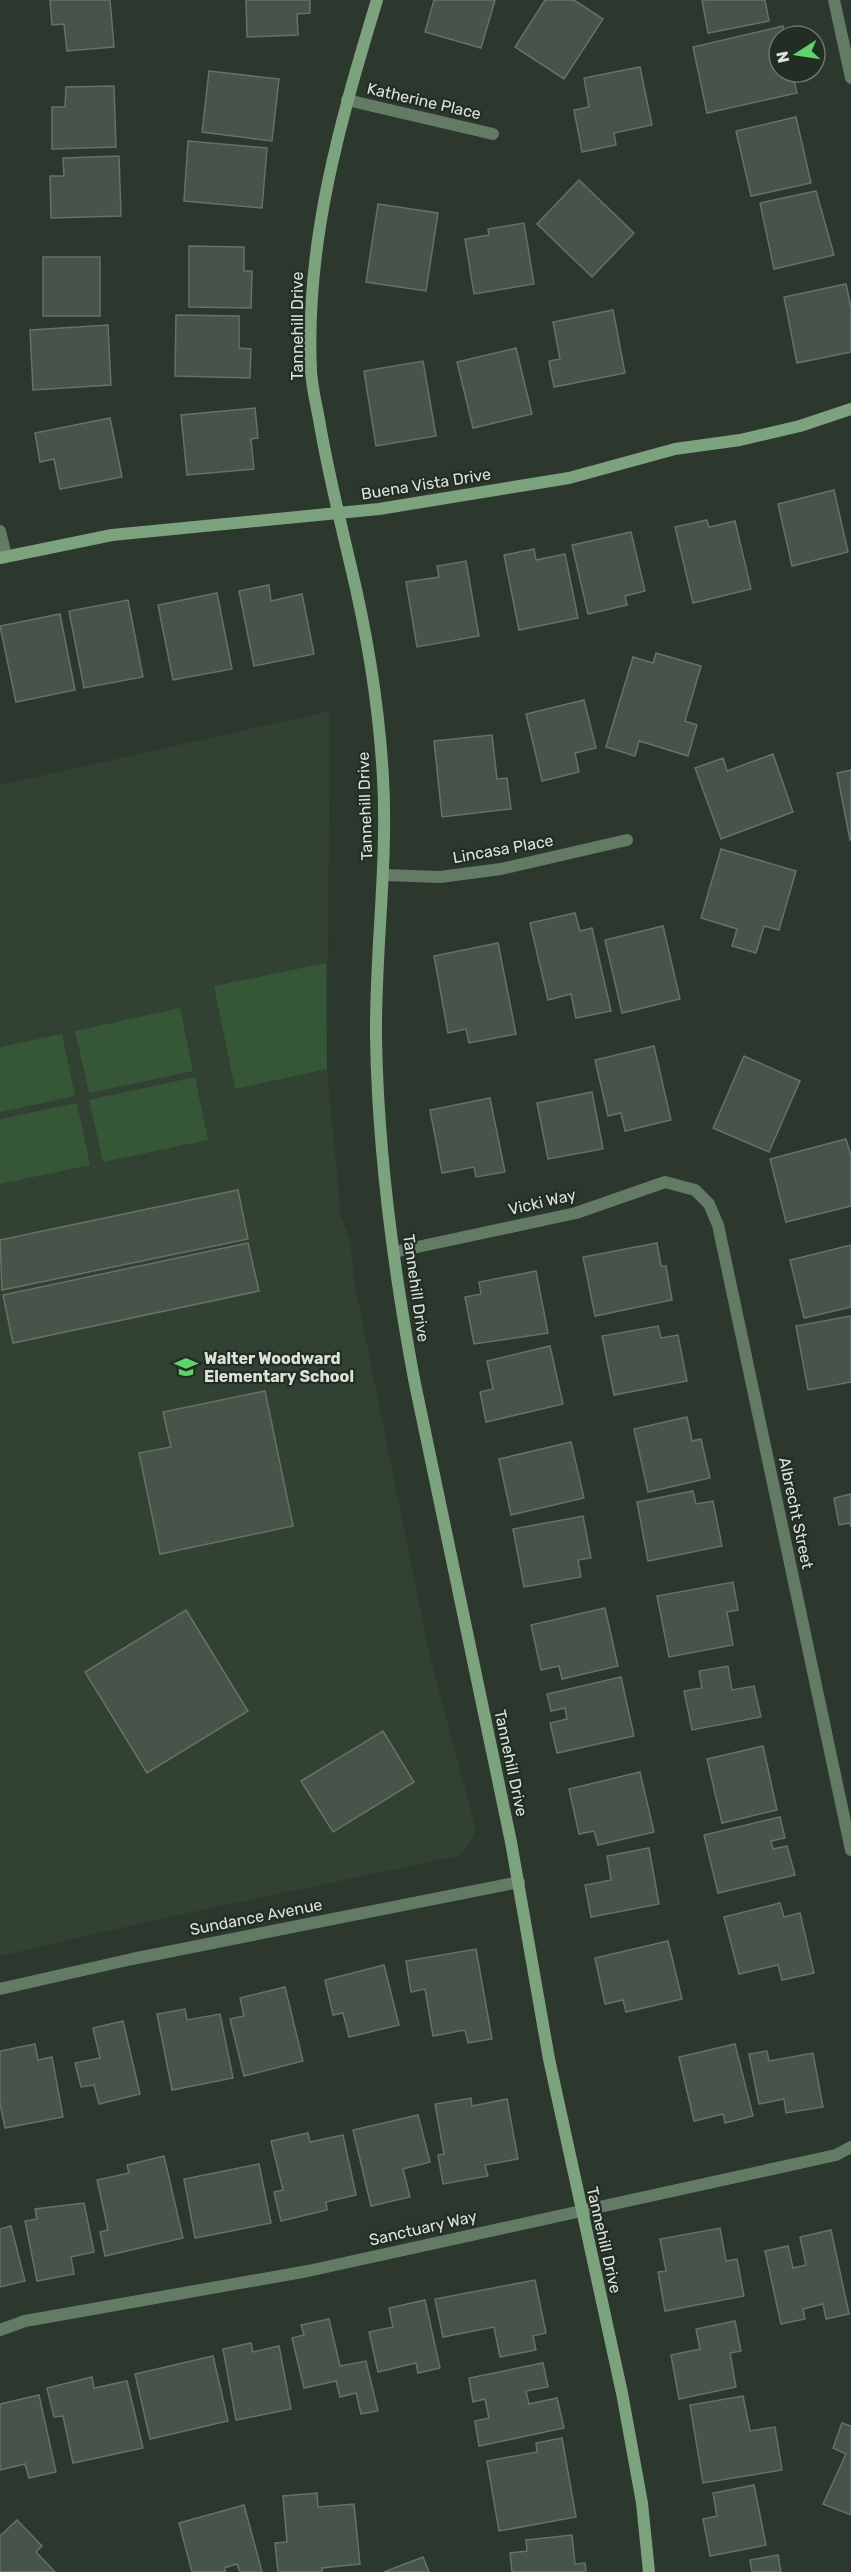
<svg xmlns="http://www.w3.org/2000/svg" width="851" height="2572" viewBox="0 0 851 2572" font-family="Rubik,sans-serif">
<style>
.built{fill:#314132}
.green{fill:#365638}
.building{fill:#485449;stroke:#667266;stroke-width:1.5}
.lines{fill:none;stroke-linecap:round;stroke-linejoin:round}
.street{stroke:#637b64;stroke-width:12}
.secondary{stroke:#7ca37e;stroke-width:12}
.labels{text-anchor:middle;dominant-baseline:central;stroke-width:4.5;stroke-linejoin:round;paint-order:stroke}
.street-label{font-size:16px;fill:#dce2dc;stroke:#222d23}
.poi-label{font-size:16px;font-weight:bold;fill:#dce2dc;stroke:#222d23;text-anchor:start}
</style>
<rect width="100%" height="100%" fill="#2c372d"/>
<polygon class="built" points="330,711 327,1069 341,1216 350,1240 355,1285 429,1652 475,1826 474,1834 468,1846 459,1856 164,1918 0,1956 0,785"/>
<g class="green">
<polygon points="326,963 327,1069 235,1089 214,986"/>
<polygon points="180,1008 193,1071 89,1093 75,1031"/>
<polygon points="62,1034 75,1096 0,1112 0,1047"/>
<polygon points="195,1077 208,1140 103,1162 89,1100"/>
<polygon points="77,1103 90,1165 0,1184 0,1119"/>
</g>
<g class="building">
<polygon points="50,0 110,0 114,47 67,51 64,24 52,25"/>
<polygon points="246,0 310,0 310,13 297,14 298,35 247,37"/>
<polygon points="434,0 495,0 481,48 425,32"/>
<polygon points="545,0 574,0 603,19 564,79 515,47"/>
<polygon points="702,0 765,0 769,21 708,33"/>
<polygon points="783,26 785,36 779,36 779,72 792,72 797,93 707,113 693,47"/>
<polygon points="640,67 652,125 614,133 616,145 582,152 574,110 589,107 584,78"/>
<polygon points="209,71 279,79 272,141 202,132"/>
<polygon points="114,86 116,147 52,149 52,107 65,107 66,87"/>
<polygon points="796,117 811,183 751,196 736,131"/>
<polygon points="188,141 267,148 262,208 184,201"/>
<polygon points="119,156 121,216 51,218 50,176 64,176 63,158"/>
<polygon points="579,180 634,233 592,277 537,224"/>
<polygon points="816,191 834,255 774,269 760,203"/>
<polygon points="378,204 438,213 426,291 366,282"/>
<polygon points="524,223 534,284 474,294 465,239 489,235 488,229"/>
<polygon points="189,246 244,247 244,271 252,271 251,308 189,307"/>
<rect x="43" y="257" width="57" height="59"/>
<polygon points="846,284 851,308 851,352 797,363 784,297"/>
<polygon points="613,310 625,373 554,387 549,361 560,359 553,322"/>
<polygon points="176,315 239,316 239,348 251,349 250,378 175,376"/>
<polygon points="108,325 111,385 33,390 30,330"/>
<polygon points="516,348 532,414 473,428 457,362"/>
<polygon points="423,361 436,436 376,446 364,371"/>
<polygon points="255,408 258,438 251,439 254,469 187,475 181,415"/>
<polygon points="110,418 122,477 60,489 54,459 40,462 35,433"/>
<polygon points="834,490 848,552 792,566 778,504"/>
<polygon points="707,520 709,527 735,521 751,589 693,603 675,527"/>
<polygon points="631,532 645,591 625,596 627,605 588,614 572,545"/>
<polygon points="534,549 536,560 565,554 578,618 519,630 504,555"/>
<polygon points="466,561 479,636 417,647 406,582 439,577 437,566"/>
<polygon points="269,585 271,601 302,594 314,654 254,666 239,591"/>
<polygon points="217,593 232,669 173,680 158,605"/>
<polygon points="128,600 143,677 84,688 69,611"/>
<polygon points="60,614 75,690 16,702 0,626"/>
<polygon points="656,653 701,666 685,721 697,725 688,756 639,741 635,756 606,747 633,657 653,663"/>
<polygon points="584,700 596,748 575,753 579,772 542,781 526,714"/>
<polygon points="492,735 497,779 507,778 511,809 442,817 434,741"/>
<polygon points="773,754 793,812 721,839 695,768 723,758 727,771"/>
<polygon points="851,770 851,840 850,840 837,773"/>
<polygon points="721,849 796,871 779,930 764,926 756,953 732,946 737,929 701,918"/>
<polygon points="575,913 580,931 592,928 611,1011 576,1018 571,994 548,1000 530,923"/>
<polygon points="663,926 680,999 622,1013 605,940"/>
<polygon points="498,943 516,1034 469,1043 466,1029 448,1033 434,956"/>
<polygon points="654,1046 671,1120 625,1131 621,1113 608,1116 595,1060"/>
<polygon points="744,1056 800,1081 769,1152 713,1128"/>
<polygon points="592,1092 603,1149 548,1159 537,1103"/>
<polygon points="490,1098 505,1172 476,1177 474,1167 442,1173 430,1110"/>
<polygon points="846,1139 851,1156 851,1206 786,1222 770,1159"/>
<polygon points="238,1190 248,1239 2,1290 0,1240"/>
<polygon points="248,1243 259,1291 13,1343 3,1295"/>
<polygon points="657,1243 661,1266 666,1266 672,1300 595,1316 583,1257"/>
<polygon points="851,1245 851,1307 804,1318 790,1260"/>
<polygon points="536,1271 548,1333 474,1344 465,1297 481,1294 479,1282"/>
<polygon points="851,1316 851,1382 808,1390 796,1326"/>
<polygon points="658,1326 661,1338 678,1335 687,1381 614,1395 602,1336"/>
<polygon points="550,1346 563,1404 486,1422 480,1392 493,1389 487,1361"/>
<polygon points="265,1391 293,1526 160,1554 139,1453 171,1447 163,1412"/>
<polygon points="687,1417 692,1441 701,1439 710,1478 648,1492 634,1429"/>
<polygon points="571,1442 584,1498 511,1515 499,1459"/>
<polygon points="693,1491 696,1504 713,1501 722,1546 648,1561 637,1502"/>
<polygon points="851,1494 851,1527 850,1523 839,1525 834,1498"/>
<polygon points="583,1516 591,1558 578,1560 581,1577 524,1587 513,1529"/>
<polygon points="733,1582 738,1610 727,1612 733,1645 669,1657 657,1596"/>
<polygon points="605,1608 618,1666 562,1679 559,1666 541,1670 531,1625"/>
<polygon points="186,1610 248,1711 147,1773 85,1672"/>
<polygon points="728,1666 732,1690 754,1686 761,1717 692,1730 684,1691 702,1688 699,1671"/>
<polygon points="621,1677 634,1736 557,1753 550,1723 567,1719 565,1708 551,1711 547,1694"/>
<polygon points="383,1731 414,1782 333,1832 301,1781"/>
<polygon points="763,1746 777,1810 722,1823 707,1759"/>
<polygon points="640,1772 654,1832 598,1845 594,1831 579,1834 569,1789"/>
<polygon points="780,1817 785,1838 771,1841 773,1849 787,1846 795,1875 718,1893 704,1835"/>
<polygon points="649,1848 659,1904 591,1917 585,1885 611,1880 607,1856"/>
<polygon points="780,1903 784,1917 800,1913 814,1973 782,1980 778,1965 739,1974 724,1917"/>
<polygon points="668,1941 682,1999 626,2012 623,2000 605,2004 595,1958"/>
<polygon points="476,1949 492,2039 468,2043 465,2030 433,2036 425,1989 411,1992 406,1961"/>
<polygon points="384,1965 399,2025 349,2037 343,2013 333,2015 325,1980"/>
<polygon points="285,1987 303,2061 244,2076 230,2019 244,2016 240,1998"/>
<polygon points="185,2009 187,2020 220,2014 233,2078 172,2090 157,2014"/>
<polygon points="123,2021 140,2094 99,2104 94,2085 81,2087 75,2063 100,2058 93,2028"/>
<polygon points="35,2044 38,2060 52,2057 63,2117 5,2128 0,2103 0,2051"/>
<polygon points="735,2044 753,2116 725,2123 723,2114 694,2121 679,2057"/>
<polygon points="767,2051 769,2061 813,2053 823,2107 786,2113 784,2099 759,2104 749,2054"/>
<polygon points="471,2098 472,2106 507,2099 518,2159 485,2165 488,2176 443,2184 438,2155 444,2154 435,2104"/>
<polygon points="418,2115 430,2162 403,2169 410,2197 371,2206 353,2130"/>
<polygon points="308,2133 310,2142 343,2135 356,2195 326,2202 327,2210 281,2221 274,2192 283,2190 271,2141"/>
<polygon points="164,2156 183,2238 105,2256 100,2232 108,2230 97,2180 129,2173 127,2165"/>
<polygon points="259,2164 271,2223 195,2238 184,2179"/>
<polygon points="84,2203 94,2252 71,2257 74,2274 37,2281 25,2221 37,2219 35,2209"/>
<polygon points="11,2226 25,2281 0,2287 0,2229"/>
<polygon points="720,2228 726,2261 737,2259 744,2296 665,2311 658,2272 666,2271 660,2239"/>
<polygon points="831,2230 849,2314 826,2319 823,2304 803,2309 805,2319 781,2324 765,2251 788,2246 793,2268 806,2265 800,2237"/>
<polygon points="535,2280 546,2333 533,2336 536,2350 500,2357 494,2327 443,2337 435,2299"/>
<polygon points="425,2300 440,2368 418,2373 416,2363 378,2372 369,2332 393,2327 389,2308"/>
<polygon points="329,2319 340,2366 366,2361 378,2411 361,2414 356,2393 340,2397 336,2381 304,2388 292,2338 304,2335 301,2325"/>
<polygon points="735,2321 741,2351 730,2353 736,2387 679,2399 671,2355 700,2349 696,2329"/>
<polygon points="251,2343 253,2352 279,2346 291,2409 236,2420 223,2349"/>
<polygon points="213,2356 228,2421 150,2439 135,2374"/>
<polygon points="543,2363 548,2387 526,2391 529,2404 557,2398 564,2428 479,2446 475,2421 489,2418 485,2399 473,2402 469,2378"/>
<polygon points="92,2377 94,2388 127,2381 143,2448 73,2463 63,2416 54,2417 47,2388"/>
<polygon points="39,2395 56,2472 29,2478 25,2464 0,2470 0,2404"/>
<polygon points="743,2396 750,2431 775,2427 782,2470 703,2483 690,2405"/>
<polygon points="842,2423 851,2426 851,2515 823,2504 846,2454 833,2448"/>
<polygon points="562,2438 576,2517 499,2531 487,2461 537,2452 536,2443"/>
<polygon points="754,2485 766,2545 710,2556 703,2519 717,2516 713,2493"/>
<polygon points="317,2493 318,2507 354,2504 360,2564 322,2568 322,2572 278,2572 275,2543 287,2542 283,2496"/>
<polygon points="244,2505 262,2572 240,2572 237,2564 224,2568 226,2572 192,2572 179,2523"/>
<polygon points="17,2520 42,2546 36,2552 55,2572 0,2572 0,2536"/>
<polygon points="572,2535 575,2564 585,2563 586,2572 512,2572 510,2553 527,2551 526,2540"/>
<polygon points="778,2555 781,2572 752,2572 750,2560"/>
<polygon points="423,2557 429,2572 384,2572"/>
</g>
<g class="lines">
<g class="street">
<polyline points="834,0 851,78"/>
<polyline points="347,100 493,134"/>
<polyline points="0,531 6,556"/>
<polyline points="384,875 440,877 501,869 627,840"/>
<polyline points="394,1252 576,1213 665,1182 695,1190 709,1204 718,1225 851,1850"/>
<polyline points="0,1989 132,1959 519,1882"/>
<polyline points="0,2330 25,2321 308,2271 836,2155 851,2147"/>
</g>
<g class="secondary">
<path d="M 377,0 C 340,122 305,242 311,371 C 312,387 316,404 319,419 C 327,468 339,516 350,563 C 367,633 379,706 383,778 C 388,865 375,951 376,1038 C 378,1153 393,1266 414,1379 L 511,1842 L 549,2059 L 622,2393 L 642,2503 L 649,2572"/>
<polyline points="0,558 112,535 379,509 569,478 675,449 740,440 800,426 851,409"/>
</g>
</g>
<defs>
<g id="school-bare" transform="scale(1.8)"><path d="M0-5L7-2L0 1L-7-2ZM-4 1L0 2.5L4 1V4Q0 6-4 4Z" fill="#5dd56c" stroke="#222d23" stroke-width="2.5" paint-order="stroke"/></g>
</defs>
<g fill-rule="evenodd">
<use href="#school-bare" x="186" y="1367"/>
</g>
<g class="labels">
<g class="street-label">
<text transform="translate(424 101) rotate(13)">Katherine Place</text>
<text transform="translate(297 326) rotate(-90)">Tannehill Drive</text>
<text transform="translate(426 484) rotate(-9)">Buena Vista Drive</text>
<text transform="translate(365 806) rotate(-92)">Tannehill Drive</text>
<text transform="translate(503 849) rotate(-10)">Lincasa Place</text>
<text transform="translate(542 1202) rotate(-13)">Vicki Way</text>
<text transform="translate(416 1288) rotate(82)">Tannehill Drive</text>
<text transform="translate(796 1513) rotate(78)">Albrecht Street</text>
<text transform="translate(511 1763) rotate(78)">Tannehill Drive</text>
<text transform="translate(256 1917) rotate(-11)">Sundance Avenue</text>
<text transform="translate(423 2228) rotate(-13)">Sanctuary Way</text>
<text transform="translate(604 2240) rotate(77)">Tannehill Drive</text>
</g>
<g class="poi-label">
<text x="204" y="1358">Walter Woodward<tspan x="204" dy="18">Elementary School</tspan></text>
</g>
</g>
<g transform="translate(797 54) rotate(258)"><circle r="28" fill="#222d23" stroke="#6c756d" stroke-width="1.5"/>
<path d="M0-4.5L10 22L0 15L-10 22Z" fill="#5dd56c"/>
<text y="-9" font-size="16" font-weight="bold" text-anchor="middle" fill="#dce2dc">N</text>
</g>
</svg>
